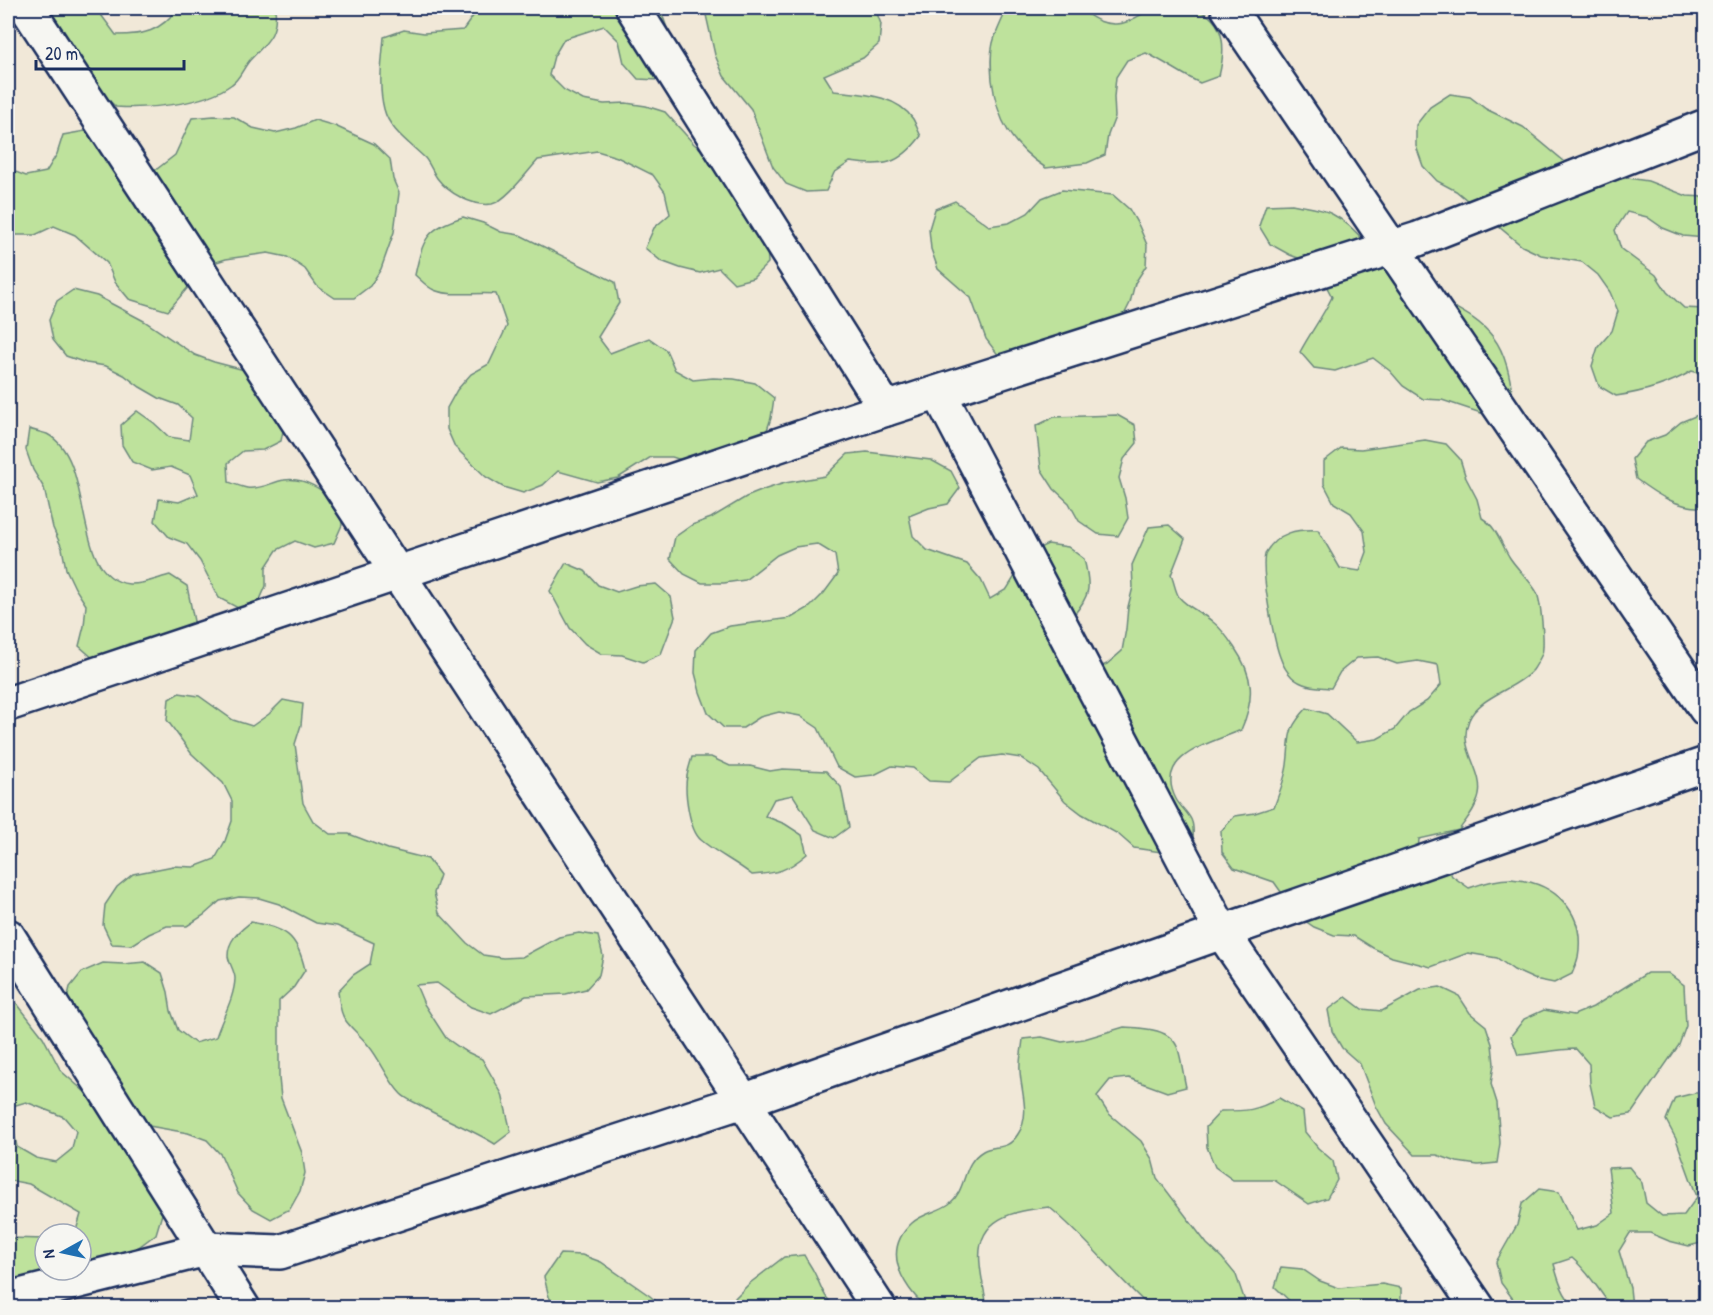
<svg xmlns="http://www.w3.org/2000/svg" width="1713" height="1315" viewBox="0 0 1713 1315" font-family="'Patrick Hand',sans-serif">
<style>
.green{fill:#bee29c;stroke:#6c887d;stroke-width:1.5;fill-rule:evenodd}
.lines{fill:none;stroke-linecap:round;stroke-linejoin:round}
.minor-casing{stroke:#1b2f5e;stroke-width:38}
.minor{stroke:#f6f6f2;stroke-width:33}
</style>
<rect width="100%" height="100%" fill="#f1e8d8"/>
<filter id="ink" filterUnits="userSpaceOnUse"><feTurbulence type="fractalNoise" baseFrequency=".0167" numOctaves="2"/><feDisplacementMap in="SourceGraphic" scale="12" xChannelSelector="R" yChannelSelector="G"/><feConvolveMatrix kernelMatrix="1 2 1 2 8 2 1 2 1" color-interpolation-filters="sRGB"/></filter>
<g filter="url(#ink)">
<g class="green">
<path d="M 13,8 L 96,8 L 116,35 C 144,35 160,32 178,8 L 275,8 C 278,34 268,41 251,59 C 244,66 240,79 232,84 C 204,105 149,109 116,107 Z"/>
<path d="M 479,8 L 518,8 L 527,11 L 529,8 L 660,8 L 667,28 L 673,67 L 658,80 L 638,79 L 624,63 L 619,41 L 604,26 L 564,39 L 554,56 L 549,75 L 564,90 L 583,100 L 604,104 L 626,103 L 646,106 L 665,112 L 694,144 L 711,157 L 767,244 L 768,263 L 753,278 L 734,283 L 719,268 L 700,273 L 680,268 L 661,261 L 645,248 L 654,228 L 670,214 L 665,192 L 653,175 L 617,157 L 597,151 L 538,160 C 528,171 506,201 492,204 C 473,207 448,193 437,178 C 432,171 430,164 425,158 C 411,144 389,130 384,109 C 378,86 382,61 384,37 L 404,30 L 424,33 L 463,30 Z"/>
<path d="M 711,8 L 756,8 L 780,13 L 805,8 L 875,8 L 881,24 L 879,44 L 863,58 L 824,75 L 834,91 C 860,94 896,94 913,119 C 916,124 918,131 921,136 C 899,165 884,167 850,162 L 834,173 L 826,191 L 806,192 L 786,184 L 773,167 L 751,109 L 724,76 L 715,55 L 706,15 Z"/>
<path d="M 1007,8 C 1019,7 1069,5 1076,8 C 1091,14 1094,23 1114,24 C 1128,25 1140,14 1152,9 C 1160,6 1171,8 1179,8 C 1223,8 1228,41 1219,76 L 1200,83 C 1181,74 1165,62 1146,53 L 1127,60 L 1116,77 L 1114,97 L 1115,117 L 1108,135 L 1105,155 L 1087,163 L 1046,168 C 1012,146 997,121 992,80 C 991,67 990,55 993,43 C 996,31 1003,19 1007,8 Z"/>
<path d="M 1450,94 L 1470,97 L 1486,109 L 1523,127 L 1570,166 L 1608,180 L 1628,178 L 1648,181 L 1687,196 L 1705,197 L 1705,238 L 1683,236 L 1663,228 L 1647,217 L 1627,212 L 1615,230 L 1621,249 L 1656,275 L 1667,292 L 1684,308 L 1705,309 L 1705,375 L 1692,371 C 1668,385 1644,392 1616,396 L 1599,386 L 1592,366 L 1598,347 L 1612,331 L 1618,311 L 1610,292 L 1598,275 L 1582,262 L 1541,255 L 1522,246 L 1456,191 L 1437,181 L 1423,166 L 1416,146 L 1416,125 L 1430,107 Z"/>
<polygon points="214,116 234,117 253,128 275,133 296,128 315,120 335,126 374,144 390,159 393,179 399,193 394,232 381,269 370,286 354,298 335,298 317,286 305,269 287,257 268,253 226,259 207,265 168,311 129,299 115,282 107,263 75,235 54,226 35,235 8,235 8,169 26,176 46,172 57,154 63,135 85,131 136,166 157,169 175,155 192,118"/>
<polygon points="1062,190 1113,195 1129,209 1139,226 1147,245 1146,266 1135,283 1130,303 1121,321 1018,367 999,356 986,339 971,298 938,269 931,249 929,229 935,209 955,201 989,226 1009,223 1028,213 1042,198"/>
<path d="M 1292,204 C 1305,207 1321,208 1332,214 C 1352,224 1364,243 1381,256 C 1402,272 1423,289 1445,302 C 1463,312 1480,320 1493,337 C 1506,354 1510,377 1513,398 L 1502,415 L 1481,413 L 1442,400 L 1423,399 L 1403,386 L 1390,371 L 1373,358 L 1335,371 L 1314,368 L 1300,352 C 1310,333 1323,316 1332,297 L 1322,278 L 1309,262 L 1290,255 L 1270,244 L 1259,226 L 1266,205 Z"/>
<path d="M 463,217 L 483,223 L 501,232 L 520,235 L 615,282 L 619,303 L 598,337 L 610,353 L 649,338 L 666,350 L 675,370 L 693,380 L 713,378 L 734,379 L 755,383 L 774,398 L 771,418 L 765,436 L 691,463 L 672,457 L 651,457 L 618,478 L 597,482 L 558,471 L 543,485 L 523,493 L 503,487 L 486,477 L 455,447 L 447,429 L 447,408 L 457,390 L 471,374 L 489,364 L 507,326 L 496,294 C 478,292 449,297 434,290 C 427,287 421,280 415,275 C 423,239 426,228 463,217 Z"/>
<path d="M 73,290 L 97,296 L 144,321 L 195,355 L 214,362 L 252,372 L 285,421 L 281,441 L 263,450 L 243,451 L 228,463 L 229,482 C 234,484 241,487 247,488 C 260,490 272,482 284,480 C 305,476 326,492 340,505 L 342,525 L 334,543 L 314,548 L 295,541 L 277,550 L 266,567 L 266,586 L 258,604 L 238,608 L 219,598 L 200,561 L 187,544 L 169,537 L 155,521 L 159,499 L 179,502 L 198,494 L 190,475 L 171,467 L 152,470 L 132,462 L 122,445 L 121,425 L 137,411 L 154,423 L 169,437 L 189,440 L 192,418 L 178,405 L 159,398 L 140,387 L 124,375 L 106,366 L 86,363 L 66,356 L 53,340 L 49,320 L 57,301 Z"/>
<path d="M 1700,414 L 1705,414 L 1705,507 C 1679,509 1657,495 1636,479 L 1632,459 L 1646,442 L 1665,435 L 1681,422 Z"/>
<polygon points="1117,415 1135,425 1137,443 1124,459 1119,478 1125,498 1128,518 1118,536 1098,534 1079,521 1069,503 1054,489 1041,469 1036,426 1054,417"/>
<path d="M 29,429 C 35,431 41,432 47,434 C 97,460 69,577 129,584 C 142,585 158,578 170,575 L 187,586 L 195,626 L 149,648 L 130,643 L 94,659 L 79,646 L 84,626 L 86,605 L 75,588 L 66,569 L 62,548 L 53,528 L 44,488 L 33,470 L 26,450 Z"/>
<path d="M 1425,440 L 1446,444 L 1460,459 L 1466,478 L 1477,499 L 1482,518 C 1497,527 1501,544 1510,558 C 1518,570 1529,579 1536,591 C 1541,600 1545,643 1542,654 C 1540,658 1536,666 1533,670 C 1517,689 1479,696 1469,720 C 1457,749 1484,769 1479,795 C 1477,807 1466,820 1459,830 L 1419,839 L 1418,851 L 1443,858 L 1452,876 L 1469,888 C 1483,883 1496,879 1511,879 C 1554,882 1586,911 1578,957 C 1577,962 1574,969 1572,974 L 1554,983 L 1534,979 L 1514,970 L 1497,958 L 1468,953 L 1431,967 L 1392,957 L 1373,948 L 1354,936 L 1334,935 L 1314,927 L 1298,916 L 1274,882 L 1234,868 L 1222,852 L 1221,831 L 1235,816 L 1255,813 L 1274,807 C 1279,794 1285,779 1287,765 C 1291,735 1285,732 1307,708 L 1327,714 L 1357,742 L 1377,739 L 1395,729 L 1409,712 L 1427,701 L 1441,685 L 1438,665 L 1418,661 L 1397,664 L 1378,657 L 1357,658 L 1340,672 L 1331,688 C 1318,687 1302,687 1292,677 C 1287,672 1282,663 1280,657 C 1274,641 1259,565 1266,552 C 1278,532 1297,529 1318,530 L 1340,568 L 1360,571 L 1367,552 L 1364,531 L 1351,513 L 1334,503 L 1324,484 L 1324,461 L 1341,448 L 1361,449 Z"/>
<path d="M 867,452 L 931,460 L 951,471 L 960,488 L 948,504 L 929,508 L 909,516 L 913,536 L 927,550 L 967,564 L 981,580 L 990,599 L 1007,589 L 1030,552 L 1048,544 L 1068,547 L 1084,559 C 1091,587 1091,595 1072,617 L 1088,672 L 1107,664 L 1122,651 L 1126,629 L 1128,607 L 1133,587 L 1132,565 L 1149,527 L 1169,525 L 1185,539 L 1171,575 C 1174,581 1175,591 1179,597 C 1188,608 1203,613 1213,622 C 1222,629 1228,638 1234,647 C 1254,676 1255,698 1241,730 C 1212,743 1153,755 1176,799 C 1180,807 1190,814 1192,822 C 1194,828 1193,835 1193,841 L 1175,854 L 1134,848 L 1118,834 L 1082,814 L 1065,801 L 1039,770 L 1021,758 L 1002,755 L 981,758 L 949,782 L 929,781 L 913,768 L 892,766 L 874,775 L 855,777 L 837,767 L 818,728 L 800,716 L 779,712 L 760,717 L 743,728 L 724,728 L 708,713 L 700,692 L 695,673 L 696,650 L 711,633 L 730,626 L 791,618 L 810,607 L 824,593 L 838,574 L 835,555 L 817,544 L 795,547 L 777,555 L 745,580 L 724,583 L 702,583 L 684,574 L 670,559 L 675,537 L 692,525 L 711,518 L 746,497 L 766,489 L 785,483 L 825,476 L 848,454 Z"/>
<polygon points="566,563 585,571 598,585 617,592 636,586 656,584 671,597 675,617 661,654 643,662 622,655 602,654 585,644 570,628 550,591"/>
<path d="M 179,693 L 199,696 L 233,720 L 252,726 L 269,714 L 283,700 L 303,704 L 301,725 L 295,744 L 303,803 L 313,821 L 330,834 L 349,834 L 388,849 L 428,859 L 440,875 L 434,893 L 439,913 L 467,943 L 483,955 L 503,958 L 522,957 L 559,937 L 579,933 L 598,936 L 603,956 L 599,975 L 586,989 L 566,994 L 526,996 L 491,1014 L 471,1007 L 437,983 L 416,985 L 424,1004 L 446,1038 L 463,1050 L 482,1059 L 502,1094 L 511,1132 L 495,1144 C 471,1129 445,1120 421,1106 C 415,1102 407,1100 401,1094 C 387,1080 381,1060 368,1045 C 348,1021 341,1026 338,991 L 353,975 L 370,964 L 374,943 L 337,926 L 316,923 L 279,904 L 259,898 L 239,897 L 220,901 L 204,915 L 187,926 L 167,926 L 149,934 L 132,945 L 112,944 L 103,925 L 105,905 L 117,887 L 133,874 L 173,866 L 194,867 L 215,859 L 225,841 L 232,821 L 232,801 L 223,783 L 191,753 L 167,720 L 169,699 Z"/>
<path d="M 692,757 L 711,757 L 730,766 L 750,766 L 770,771 L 783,769 L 826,771 L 841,787 L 849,827 L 834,838 L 815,830 L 793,795 L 774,799 L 765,816 L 785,824 L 802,835 L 807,854 C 787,871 778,873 752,875 C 736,862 716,853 701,840 C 689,830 684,791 687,776 C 688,770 690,764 692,757 Z"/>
<path d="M 251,922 C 286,929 297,934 305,970 L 294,987 L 279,1001 L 279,1078 L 281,1098 L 302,1153 L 305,1173 L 300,1191 L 290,1209 L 271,1219 L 253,1209 L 238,1193 L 221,1155 L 207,1140 L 188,1133 L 149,1126 L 133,1112 L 65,1008 L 70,987 L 82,972 L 103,963 L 123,964 L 145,962 L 162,973 L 168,992 L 171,1011 L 178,1030 L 195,1043 L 216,1037 C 222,1018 234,999 235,979 C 235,971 229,964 228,956 C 228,939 240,931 251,922 Z"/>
<path d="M 1647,973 L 1668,973 L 1684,985 L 1686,1026 L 1679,1045 L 1631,1114 L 1613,1117 L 1595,1106 L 1590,1084 L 1589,1064 L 1576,1049 C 1556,1049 1538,1054 1518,1055 L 1511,1036 L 1524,1019 L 1544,1010 L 1574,1015 L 1593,1007 Z"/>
<polygon points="1440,987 1459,996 1470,1013 1486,1026 1492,1044 1494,1064 1491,1084 1497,1103 1500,1143 1497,1163 1478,1165 1457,1162 1437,1155 1415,1155 1386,1124 1376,1106 1360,1064 1342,1048 1332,1031 1328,1010 1346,997 1362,1009 1382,1011 1420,990"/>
<path d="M 8,992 L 43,1037 L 61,1071 L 93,1099 L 131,1144 L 132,1164 L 146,1178 L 157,1194 L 162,1214 L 156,1234 L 124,1258 L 8,1307 L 8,1238 L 45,1239 L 45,1270 L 81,1270 L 81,1234 L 75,1234 L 81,1214 L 29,1184 L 8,1180 ZM 26,1102 L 64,1117 L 76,1131 L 72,1149 L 56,1162 L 36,1158 L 17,1147 L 9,1107 Z"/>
<path d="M 1124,1027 C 1142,1028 1171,1028 1178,1049 C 1182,1061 1183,1075 1186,1087 L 1167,1092 L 1129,1078 L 1110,1080 L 1097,1096 L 1108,1113 L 1141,1141 L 1152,1159 L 1157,1178 L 1207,1244 L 1222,1258 L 1236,1275 L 1247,1307 L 1150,1307 C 1115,1276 1086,1237 1049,1207 C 1014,1211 975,1217 980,1264 C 981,1277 984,1289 986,1301 L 983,1307 C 969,1308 940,1311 928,1306 C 919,1302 915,1296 909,1288 C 893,1265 890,1243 912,1223 C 923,1213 938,1212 949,1204 C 968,1189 961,1164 983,1151 C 995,1144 1007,1152 1018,1134 C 1031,1115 1021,1092 1020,1071 C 1019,1061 1022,1050 1023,1039 L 1042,1037 L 1062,1042 L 1084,1039 Z"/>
<path d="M 1695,1093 L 1705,1093 L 1705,1242 L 1689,1246 L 1669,1241 L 1650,1233 L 1630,1233 L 1619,1251 L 1630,1288 L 1632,1307 L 1612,1307 C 1597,1289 1591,1274 1572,1258 L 1554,1264 C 1558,1280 1563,1296 1575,1307 L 1519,1307 L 1501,1283 L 1496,1262 L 1517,1225 L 1522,1204 L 1539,1189 L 1559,1192 L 1577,1230 L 1597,1225 L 1614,1213 L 1608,1168 L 1629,1167 L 1642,1183 L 1646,1203 L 1662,1216 L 1684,1215 L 1697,1197 L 1676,1139 L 1666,1120 L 1675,1098 Z"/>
<path d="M 1279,1098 L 1303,1112 L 1305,1132 L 1318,1148 L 1333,1161 L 1337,1180 L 1327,1198 L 1309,1204 L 1274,1180 L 1233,1180 L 1215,1167 L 1207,1147 L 1206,1127 L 1221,1111 C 1246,1111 1257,1111 1279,1098 Z"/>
<polygon points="560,1254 582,1255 601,1262 650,1296 663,1307 555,1307 549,1297 544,1277"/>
<path d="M 804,1255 C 807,1261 811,1266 814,1272 C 821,1285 824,1301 838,1307 L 733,1307 L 735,1298 L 750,1283 L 784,1257 Z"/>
<polygon points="1281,1267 1302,1269 1320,1281 1339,1288 1382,1284 1401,1288 1401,1307 1296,1307 1275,1287"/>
</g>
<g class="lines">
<g class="minor-casing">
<g id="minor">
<polyline points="27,8 879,1308"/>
<polyline points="633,8 886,409"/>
<polyline points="1228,8 1706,709"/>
<polyline points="939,393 1222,932 1478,1308"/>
<polyline points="8,704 886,409 1418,239 1706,126"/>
<polyline points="8,936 243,1308"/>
<polyline points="8,1299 206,1249 280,1252 743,1101 1222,932 1706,764"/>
</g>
</g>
<use href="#minor" class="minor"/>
</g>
</g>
<rect width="1713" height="1315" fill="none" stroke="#f6f6f2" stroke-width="30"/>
<rect x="15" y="15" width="1683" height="1285" fill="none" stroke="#1b2f5e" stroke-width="2" filter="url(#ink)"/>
<g transform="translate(63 1252) rotate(262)"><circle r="28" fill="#f6f6f2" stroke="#9ea6b7" stroke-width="1.5"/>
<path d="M0-4.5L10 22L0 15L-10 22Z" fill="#1f6fb2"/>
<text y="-9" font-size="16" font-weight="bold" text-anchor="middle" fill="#1b2f5e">N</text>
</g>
<path d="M36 60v9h148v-9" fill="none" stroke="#1b2f5e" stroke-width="3"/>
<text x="45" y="60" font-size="18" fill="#1b2f5e" stroke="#f6f6f2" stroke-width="4.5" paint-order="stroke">20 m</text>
</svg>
